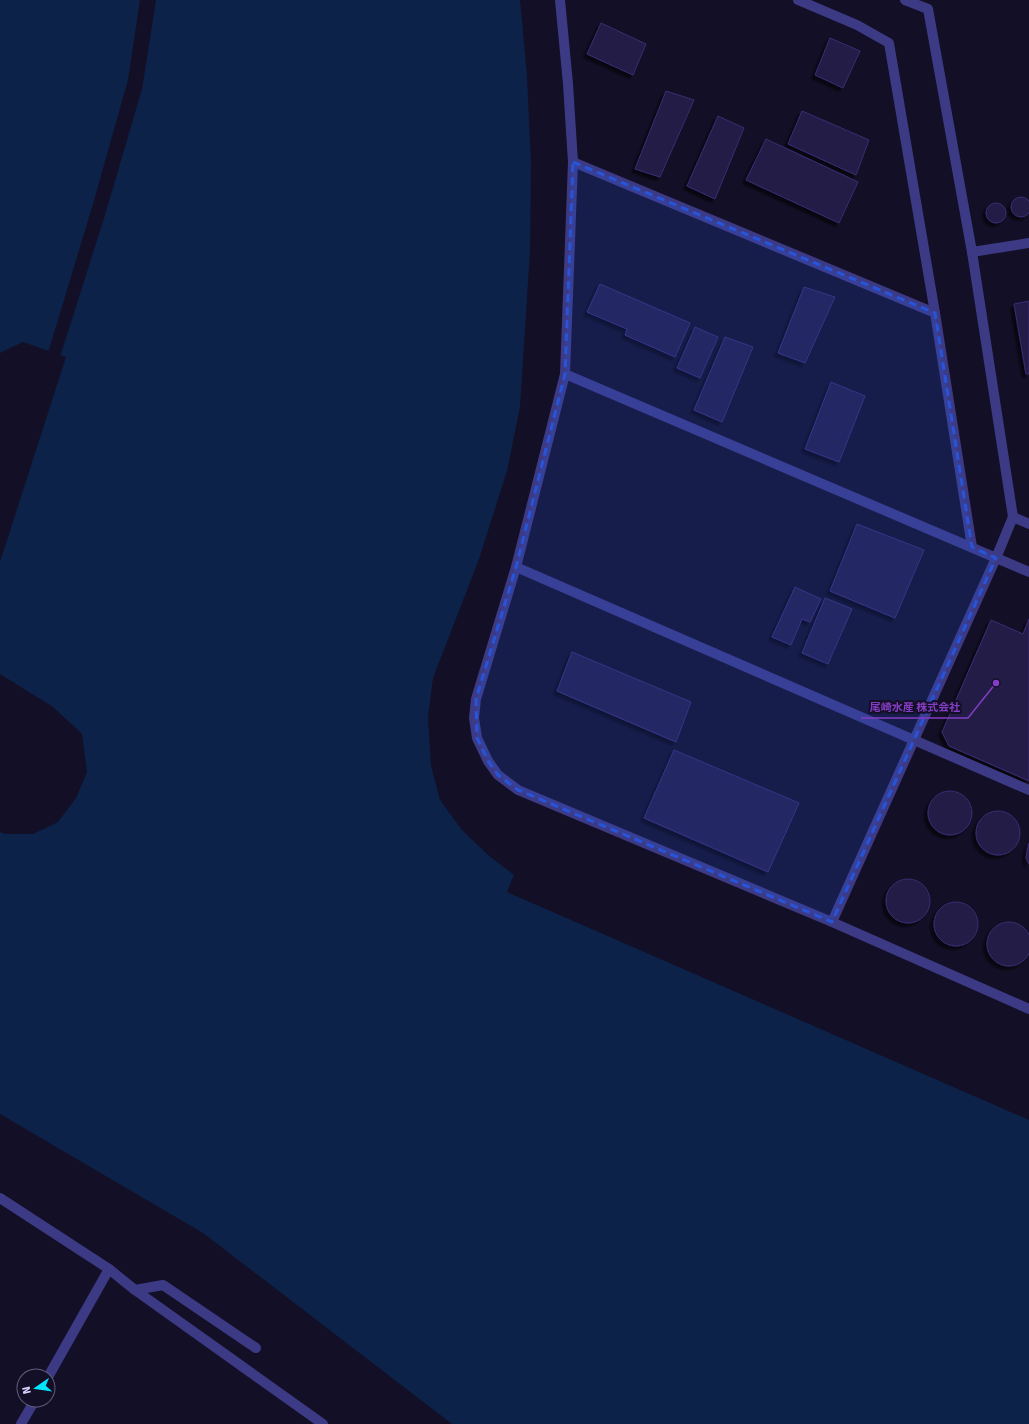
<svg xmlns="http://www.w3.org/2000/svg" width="1029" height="1424" viewBox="0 0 1029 1424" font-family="'Fira Sans','Noto Sans JP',sans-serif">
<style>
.water{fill:#0c2248}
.pier{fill:#130f26}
.building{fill:#241b47;stroke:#3b2d73;filter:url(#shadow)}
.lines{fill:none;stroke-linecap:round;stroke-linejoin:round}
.minor{stroke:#3d3a85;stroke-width:10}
.marked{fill:#2655da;fill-opacity:0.2;stroke:#2655da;stroke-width:3;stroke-dasharray:8 5;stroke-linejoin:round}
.leader{fill:none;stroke:#843dc5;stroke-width:1.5}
.callout-dot{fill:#843dc5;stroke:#130f26;stroke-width:1.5}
.callout-label{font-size:11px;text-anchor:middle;font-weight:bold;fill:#843dc5;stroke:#130f26;stroke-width:4;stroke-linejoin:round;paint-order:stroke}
</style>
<defs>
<filter id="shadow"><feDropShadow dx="-3.5" dy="3.5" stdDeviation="1" flood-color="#0009"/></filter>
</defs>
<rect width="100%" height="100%" fill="#130f26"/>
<polygon class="water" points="0,0 520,0 527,76 531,164 530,251 520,407 507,471 479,559 433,678 428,717 431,766 440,800 462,830 487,854 514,875 507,892 1029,1120 1029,1424 452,1424 203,1233 0,1114 0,832 5,834 33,834 58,822 76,798 87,772 82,734 53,707 0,674 0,562 66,357 23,342 0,353"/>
<polygon class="pier" points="140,0 156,0 142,89 105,215 60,357 48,353 93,204 128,80"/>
<g class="building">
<polygon points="601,23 646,44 633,75 587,54"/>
<polygon points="830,38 860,51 843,88 815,75"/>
<polygon points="666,91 694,100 660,177 635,169"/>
<polygon points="802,111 869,140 856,175 788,144"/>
<polygon points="718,116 744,128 715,199 687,186"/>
<polygon points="766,139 858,182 839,223 746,180"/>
<circle cx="1021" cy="207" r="10"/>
<circle cx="996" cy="213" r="10"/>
<polygon points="600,284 690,323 675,357 625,335 627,329 587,312"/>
<polygon points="804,287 835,297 805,363 778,353"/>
<polygon points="1029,301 1029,374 1026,374 1014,304"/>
<polygon points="695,327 718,337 700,378 677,368"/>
<polygon points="725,337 753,347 722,422 694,410"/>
<polygon points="831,382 865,396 839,462 805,449"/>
<polygon points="857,524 924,550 895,618 830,591"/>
<polygon points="795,587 821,599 810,622 802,619 791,645 772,637"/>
<polygon points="825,598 852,609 828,664 802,653"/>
<polygon points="1029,619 1029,781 949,746 942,732 991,620 1023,634"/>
<polygon points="572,652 691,702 676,742 557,691"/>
<polygon points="674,750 799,803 768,872 644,818"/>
<circle cx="950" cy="813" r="22"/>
<circle cx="998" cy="833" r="22"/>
<polygon points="1029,843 1029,864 1026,858 1027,851"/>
<circle cx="908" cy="901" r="22"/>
<circle cx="956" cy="924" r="22"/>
<circle cx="1009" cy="944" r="22"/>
</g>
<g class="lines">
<g class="minor">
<polyline points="560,0 568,84 573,162 565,374 516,567 476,699 474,718 477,738 488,761 498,775 518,790 832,922 1029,1009"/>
<polyline points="798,0 857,25 889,43 935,313"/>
<polyline points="573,162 935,313 972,547"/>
<polyline points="972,252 1029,243"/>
<polyline points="565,374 1029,572"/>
<polyline points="1013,517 1029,524"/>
<polyline points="516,567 1029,790"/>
<polyline points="832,922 996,558 1013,517 972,252 928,9 905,0"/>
<polyline points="0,1198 109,1269 135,1290 323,1424"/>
<polyline points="135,1290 163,1285 256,1348"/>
<polyline points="48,1377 109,1269"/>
<polyline points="21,1424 35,1400"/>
</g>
</g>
<path class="marked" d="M 573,162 L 935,313 L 972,547 L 996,558 L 832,922 L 518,790 L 498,775 L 488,761 L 477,738 L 476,699 L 516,567 L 565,374 Z"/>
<path class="leader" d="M996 683L968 718H861"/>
<circle class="callout-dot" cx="996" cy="683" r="4"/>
<g class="callout-label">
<text x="915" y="711">尾崎水産 株式会社</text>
</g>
<g transform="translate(36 1388) rotate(257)"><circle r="19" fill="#130f26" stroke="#625e7d"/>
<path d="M0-3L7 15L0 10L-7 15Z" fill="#00e5ff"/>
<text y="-6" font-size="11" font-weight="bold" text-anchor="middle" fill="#d9d4ff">N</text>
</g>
</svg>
